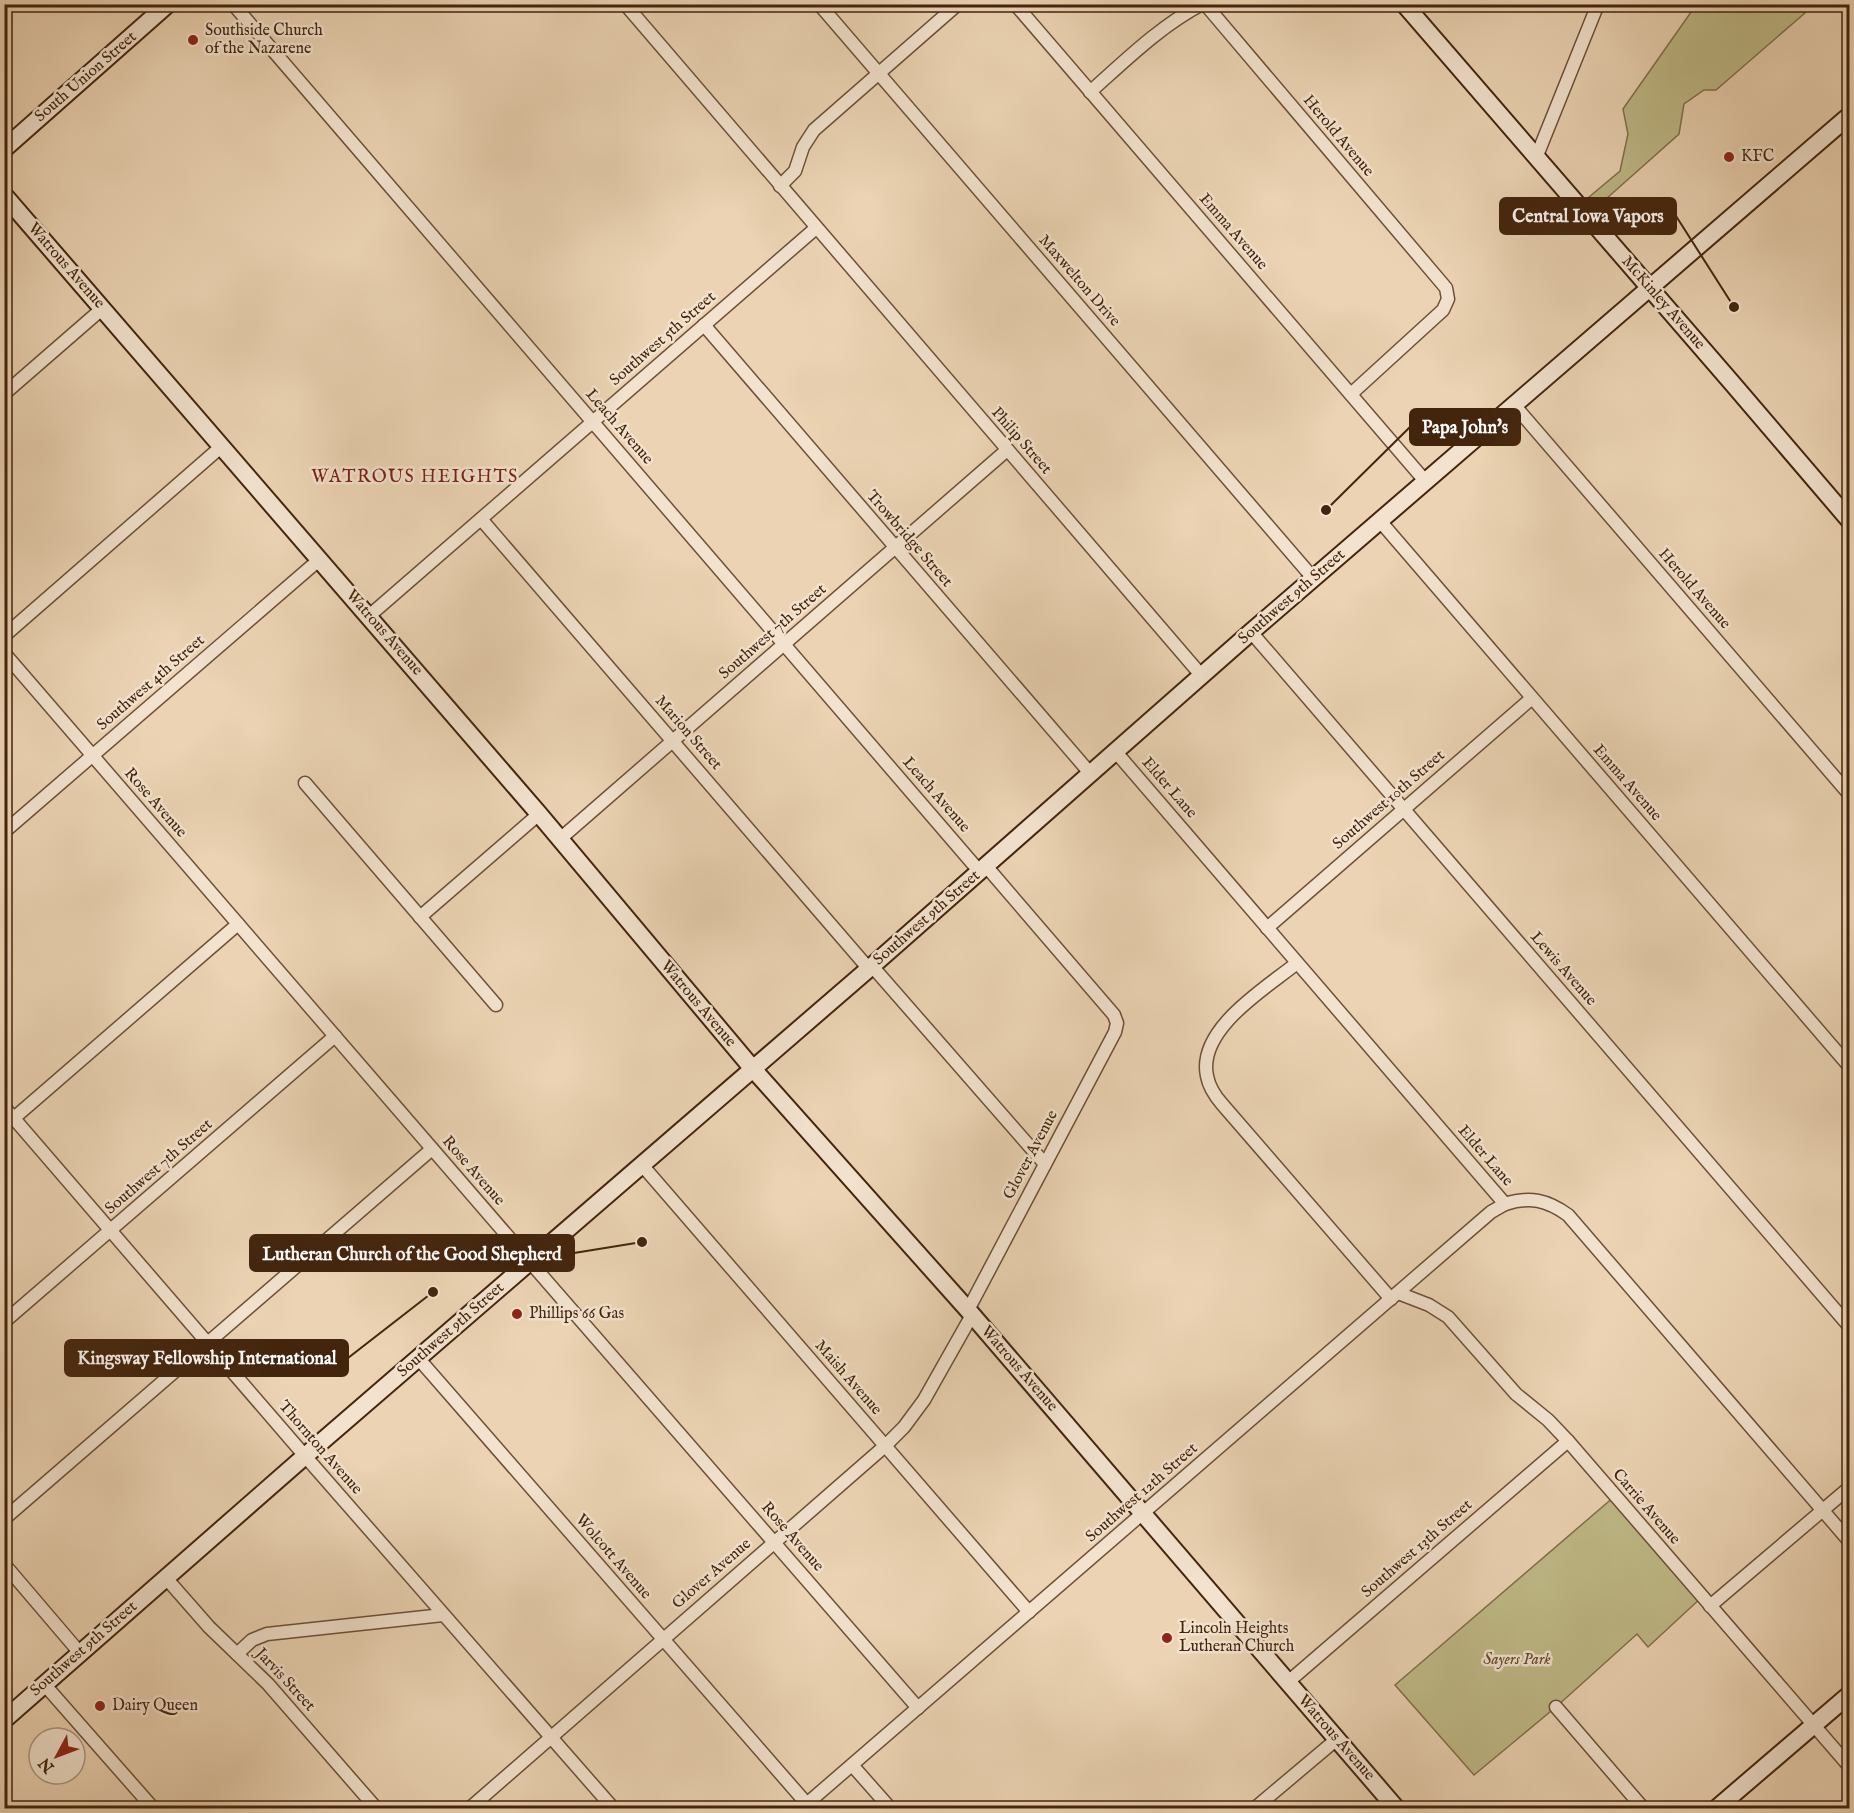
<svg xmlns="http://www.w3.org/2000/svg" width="1854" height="1813" viewBox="0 0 1854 1813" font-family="'IM FELL English',serif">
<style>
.green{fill:#bfba88;stroke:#81704b;stroke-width:1.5}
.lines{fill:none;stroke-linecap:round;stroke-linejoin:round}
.street-casing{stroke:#6d5037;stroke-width:15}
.secondary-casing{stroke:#43250e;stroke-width:20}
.street{stroke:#f2e2ce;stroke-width:12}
.secondary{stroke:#f2e2ce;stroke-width:16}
.poi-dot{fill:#8f2418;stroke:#f2e2ce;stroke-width:2}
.labels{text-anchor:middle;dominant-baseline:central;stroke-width:5;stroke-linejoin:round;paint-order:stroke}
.poi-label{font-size:16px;fill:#43250e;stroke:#f2e2ce;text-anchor:start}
.street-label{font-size:16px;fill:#43250e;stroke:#f2e2ce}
.park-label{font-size:16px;font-style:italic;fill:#624a2c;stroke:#f2e2ce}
.neighbourhood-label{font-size:18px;letter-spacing:1.5px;fill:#7a1f14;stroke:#f2e2ce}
.leader{fill:none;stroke:#43250e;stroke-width:2}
.callout-dot{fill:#43250e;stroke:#f2e2ce;stroke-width:2}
.callout{fill:#43250e;stroke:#43250e;stroke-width:2}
.callout-label{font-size:18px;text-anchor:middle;font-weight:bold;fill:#fff}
</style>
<rect width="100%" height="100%" fill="#ebd3b3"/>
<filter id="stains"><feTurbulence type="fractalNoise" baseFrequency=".00333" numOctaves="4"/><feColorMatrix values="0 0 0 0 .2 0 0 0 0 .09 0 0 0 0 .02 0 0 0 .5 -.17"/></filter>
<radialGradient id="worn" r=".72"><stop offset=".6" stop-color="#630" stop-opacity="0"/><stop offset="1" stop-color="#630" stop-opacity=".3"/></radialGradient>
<g class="green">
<polygon points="1696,5 1798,5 1805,13 1716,90 1704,90 1684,104 1679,134 1597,207 1589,197 1620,171 1628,134 1623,109"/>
<polygon points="1615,1496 1702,1597 1648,1647 1637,1634 1556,1707 1474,1775 1395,1685"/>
</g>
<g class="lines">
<g class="street-casing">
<g id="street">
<polyline points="233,4 980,872"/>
<polyline points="625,4 1201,675"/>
<polyline points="819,4 1313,578"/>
<polyline points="1015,4 1426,482"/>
<polyline points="1205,4 1446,288 1448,299 1443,310 1351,394"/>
<path d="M 1090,92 C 1126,60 1159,27 1202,4"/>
<polyline points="1536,158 1598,4"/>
<polyline points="780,186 795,171 803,147 814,130 958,4"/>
<polyline points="704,325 1090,773"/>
<polyline points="4,394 103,308"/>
<polyline points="1515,406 1850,795"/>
<polyline points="481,519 869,969"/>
<polyline points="1380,521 1850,1067"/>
<polyline points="369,616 816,228"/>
<polyline points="1251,632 1850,1327"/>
<polyline points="4,636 222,446"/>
<polyline points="4,653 530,1262 918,1708"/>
<path d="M 1115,751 L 1505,1204 C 1530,1196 1547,1200 1568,1215 L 1850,1542"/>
<polyline points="305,783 496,1005"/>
<polyline points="4,832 320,559"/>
<polyline points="560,839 1007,450"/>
<polyline points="420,917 539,814"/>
<polyline points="1267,928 1532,698"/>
<path d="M 1297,963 C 1266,988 1197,1029 1207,1076 C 1209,1087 1215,1096 1222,1104 L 1391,1299"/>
<polyline points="872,966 1045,1164"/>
<polyline points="4,1107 305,1456 613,1808"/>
<polyline points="14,1118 238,924"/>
<polyline points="642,1165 1029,1612"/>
<polyline points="1398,1293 1429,1305 1448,1317 1516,1394 1548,1420 1568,1441 1850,1767"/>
<polyline points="968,1310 1115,1032 1117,1023 1114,1015 986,866"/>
<polyline points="4,1322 335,1036"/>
<polyline points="418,1358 807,1804"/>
<polyline points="4,1519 432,1149"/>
<polyline points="4,1564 80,1653"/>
<polyline points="166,1578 209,1627 268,1684 376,1808"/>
<polyline points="1710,1606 1850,1487"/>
<polyline points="237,1654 252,1640 267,1634 443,1615"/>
<polyline points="1288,1682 1568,1441"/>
<polyline points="44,1684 153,1808"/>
<polyline points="1556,1707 1643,1808"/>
<polyline points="852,1765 890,1808"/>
<polyline points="470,1808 885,1446 904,1427 924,1400 972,1315"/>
<polyline points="802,1808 1491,1212 1505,1204"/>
<polyline points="1255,1808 1337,1739"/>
</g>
</g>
<g class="secondary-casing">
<g id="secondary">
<polyline points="1404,4 1732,383 1850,521"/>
<polyline points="4,149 168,4"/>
<polyline points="4,195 539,814 753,1069 968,1310 1396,1808"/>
<polyline points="4,1720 305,1456 872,966 1251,632 1850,115"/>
<polyline points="1717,1808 1850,1694"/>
</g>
</g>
<use href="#street" class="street"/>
<use href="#secondary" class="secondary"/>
</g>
<g class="poi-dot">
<circle cx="193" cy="40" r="6"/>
<circle cx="1729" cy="157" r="6"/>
<circle cx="517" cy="1314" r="6"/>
<circle cx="1167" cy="1638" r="6"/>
<circle cx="100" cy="1706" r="6"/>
</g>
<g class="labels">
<g class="poi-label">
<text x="205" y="31">Southside Church<tspan x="205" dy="18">of the Nazarene</tspan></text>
<text x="1741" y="157">KFC</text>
<text x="529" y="1314">Phillips 66 Gas</text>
<text x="1179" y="1629">Lincoln Heights<tspan x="1179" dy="18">Lutheran Church</tspan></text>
<text x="112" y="1706">Dairy Queen</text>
</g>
<g class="street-label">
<text transform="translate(86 77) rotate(-41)">South Union Street</text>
<text transform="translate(1338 136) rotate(50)">Herold Avenue</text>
<text transform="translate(1233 232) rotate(49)">Emma Avenue</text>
<text transform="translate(66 266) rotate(49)">Watrous Avenue</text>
<text transform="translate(1079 281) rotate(49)">Maxwelton Drive</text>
<text transform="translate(1663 303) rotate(49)">McKinley Avenue</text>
<text transform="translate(663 339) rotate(-41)">Southwest 5th Street</text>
<text transform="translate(619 427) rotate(49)">Leach Avenue</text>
<text transform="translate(1021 441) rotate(49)">Philip Street</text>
<text transform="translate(909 539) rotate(49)">Trowbridge Street</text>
<text transform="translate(1694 589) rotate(49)">Herold Avenue</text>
<text transform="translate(1292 597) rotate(-41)">Southwest 9th Street</text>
<text transform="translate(773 632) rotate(-41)">Southwest 7th Street</text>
<text transform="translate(384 633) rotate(49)">Watrous Avenue</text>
<text transform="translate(151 683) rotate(-41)">Southwest 4th Street</text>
<text transform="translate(688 733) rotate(49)">Marion Street</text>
<text transform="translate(1627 783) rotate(49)">Emma Avenue</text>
<text transform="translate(1169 788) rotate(49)">Elder Lane</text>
<text transform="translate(936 795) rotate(49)">Leach Avenue</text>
<text transform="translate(1389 800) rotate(-41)">Southwest 10th Street</text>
<text transform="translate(155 803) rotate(49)">Rose Avenue</text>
<text transform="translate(927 918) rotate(-41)">Southwest 9th Street</text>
<text transform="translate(1563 969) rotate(49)">Lewis Avenue</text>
<text transform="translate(698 1004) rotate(50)">Watrous Avenue</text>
<text transform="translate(1031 1155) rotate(-62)">Glover Avenue</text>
<text transform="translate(1485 1156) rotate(49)">Elder Lane</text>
<text transform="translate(159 1167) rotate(-41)">Southwest 7th Street</text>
<text transform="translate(473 1171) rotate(49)">Rose Avenue</text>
<text transform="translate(451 1330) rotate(-41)">Southwest 9th Street</text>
<text transform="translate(1019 1369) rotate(49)">Watrous Avenue</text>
<text transform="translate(848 1378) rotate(49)">Maish Avenue</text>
<text transform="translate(320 1448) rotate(49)">Thornton Avenue</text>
<text transform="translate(1142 1493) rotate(-41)">Southwest 12th Street</text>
<text transform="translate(1646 1507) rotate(49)">Carrie Avenue</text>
<text transform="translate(792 1537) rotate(49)">Rose Avenue</text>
<text transform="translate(1417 1549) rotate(-41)">Southwest 13th Street</text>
<text transform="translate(613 1557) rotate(49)">Wolcott Avenue</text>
<text transform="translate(712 1574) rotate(-41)">Glover Avenue</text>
<text transform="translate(84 1649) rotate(-41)">Southwest 9th Street</text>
<text transform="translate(285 1680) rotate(47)">Jarvis Street</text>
<text transform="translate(1336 1738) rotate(49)">Watrous Avenue</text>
</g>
<g class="park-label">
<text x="1517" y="1660">Sayers Park</text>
</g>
<g class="neighbourhood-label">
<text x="415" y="477">WATROUS HEIGHTS</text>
</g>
</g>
<path class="leader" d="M1734 307L1676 216M1326 510L1410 427M642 1242L574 1253M433 1292L348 1358"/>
<g class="callout-dot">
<circle cx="1734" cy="307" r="6"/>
<circle cx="1326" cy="510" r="6"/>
<circle cx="642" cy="1242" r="6"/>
<circle cx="433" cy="1292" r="6"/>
</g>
<g class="callout">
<rect x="1500" y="198" width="176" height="36" rx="6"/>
<rect x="1410" y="409" width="110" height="36" rx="6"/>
<rect x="250" y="1235" width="324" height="36" rx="6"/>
<rect x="65" y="1340" width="283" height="36" rx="6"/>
</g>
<g class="callout-label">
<text x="1588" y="222">Central Iowa Vapors</text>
<text x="1465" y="433">Papa John's</text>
<text x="412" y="1260">Lutheran Church of the Good Shepherd</text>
<text x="207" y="1364">Kingsway Fellowship International</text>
</g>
<rect width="1854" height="1813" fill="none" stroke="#ebd3b3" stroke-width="24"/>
<rect x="6" y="6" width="1842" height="1801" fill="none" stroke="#43250e" stroke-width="3"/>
<rect x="12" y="12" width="1830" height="1789" fill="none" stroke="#43250e" stroke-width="1.5"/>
<g transform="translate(57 1756) rotate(229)"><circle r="28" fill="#f2e2ce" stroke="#ac9681" stroke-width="1.5"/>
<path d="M0-4.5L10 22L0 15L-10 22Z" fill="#8f2418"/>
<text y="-9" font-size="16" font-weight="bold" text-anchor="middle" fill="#43250e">N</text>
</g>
<rect width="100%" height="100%" filter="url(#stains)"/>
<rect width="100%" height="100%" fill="url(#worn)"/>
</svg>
